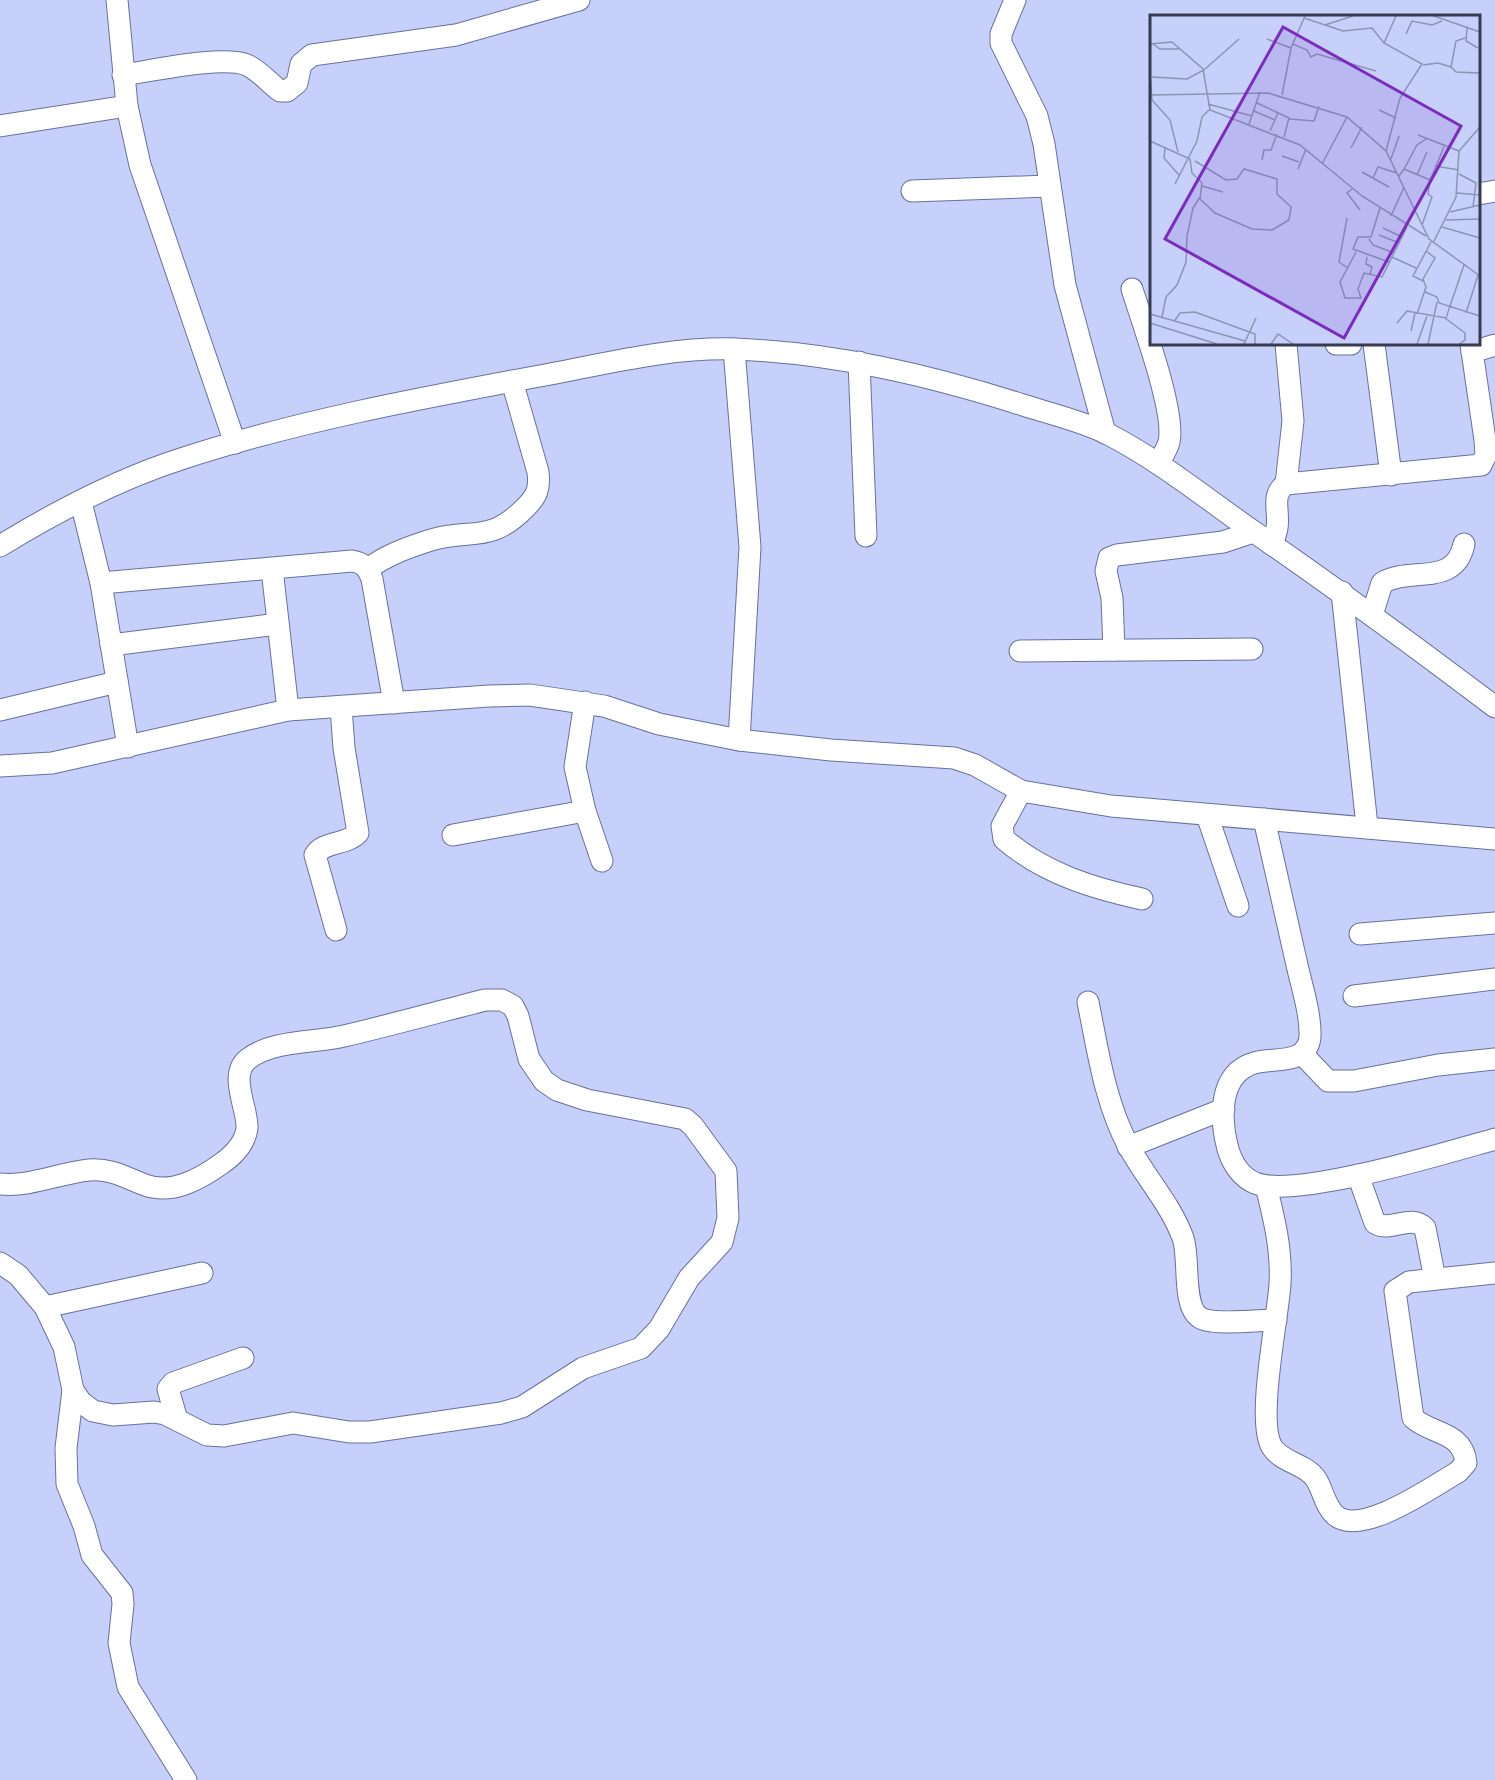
<svg xmlns="http://www.w3.org/2000/svg" width="1495" height="1780" viewBox="0 0 1495 1780" font-family="Commissioner,sans-serif">
<style>
.lines{fill:none;stroke-linecap:round;stroke-linejoin:round}
.minor-casing{stroke:#6771a0;stroke-width:23}
.minor{stroke:#fff;stroke-width:21}
.inset-road{fill:none;stroke:#8c94b6;stroke-width:1.5}
.view{fill:#7b2cbf;fill-opacity:0.15;stroke:#7b2cbf;stroke-width:3}
.inset-edge{fill:none;stroke:#363b4f;stroke-width:3}
</style>
<rect width="100%" height="100%" fill="#c6d0fa"/>
<g class="lines">
<g class="minor-casing">
<g id="minor">
<polyline points="117,0 127,106 140,165 235,443"/>
<polyline points="1015,0 1001,34 1001,43 1037,116 1044,144 1065,285 1105,433"/>
<path d="M 123,75 C 151,71 223,55 247,65 C 260,71 269,83 280,91 L 287,91 L 297,83 L 301,64 L 312,55 L 456,35 L 579,0"/>
<polyline points="0,126 127,106"/>
<polyline points="912,191 1049,186"/>
<polyline points="1478,194 1495,191"/>
<path d="M 1132,289 C 1142,322 1176,412 1169,442 C 1167,449 1162,457 1159,463"/>
<polyline points="1286,344 1293,421 1286,484"/>
<polyline points="1336,344 1351,344"/>
<polyline points="1374,344 1391,475"/>
<polyline points="734,349 750,547 739,740"/>
<polyline points="1472,352 1495,345"/>
<polyline points="859,362 866,536"/>
<polyline points="81,502 101,583 128,747"/>
<path d="M 1271,544 C 1287,518 1266,498 1286,484 L 1481,465 L 1486,455 L 1485,440 L 1471,344"/>
<path d="M 0,546 C 57,511 121,478 184,458 C 298,421 416,399 534,377 C 601,365 667,347 735,349 C 835,353 929,375 1023,405 C 1051,414 1082,421 1108,434 C 1162,462 1208,500 1257,534 C 1338,590 1417,648 1495,707"/>
<polyline points="272,569 288,710"/>
<path d="M 368,569 C 386,555 409,547 431,540 C 473,528 489,544 525,508 C 537,496 540,489 538,472 L 512,381"/>
<path d="M 101,583 L 352,561 C 364,563 368,568 372,579 L 394,703"/>
<polyline points="1342,592 1367,826"/>
<path d="M 1372,615 L 1382,583 C 1410,566 1455,588 1464,544"/>
<polyline points="111,645 278,624"/>
<polyline points="1114,650 1112,598 1106,571 1109,558 1117,555 1223,542 1253,532"/>
<polyline points="1020,651 1252,649"/>
<polyline points="585,702 575,767 585,811 602,861"/>
<polyline points="0,710 117,682"/>
<polyline points="0,766 52,763 288,710 489,696 530,695 604,706 659,724 739,740 831,750 954,758 975,765 1021,791 1111,806 1495,839"/>
<path d="M 1021,791 L 1002,826 L 1004,839 C 1043,873 1092,888 1142,899"/>
<polyline points="1207,815 1238,906"/>
<path d="M 1264,819 C 1275,868 1286,917 1297,965 C 1302,987 1311,1015 1310,1037 C 1307,1066 1273,1057 1254,1063 C 1218,1074 1220,1119 1228,1149 C 1232,1163 1241,1177 1255,1183 C 1296,1199 1448,1152 1495,1139"/>
<polyline points="453,835 585,811"/>
<path d="M 336,930 L 315,855 C 323,841 347,845 358,833 L 344,748 L 341,707"/>
<polyline points="1360,934 1495,923"/>
<polyline points="1354,996 1495,979"/>
<path d="M 1088,1002 C 1098,1051 1105,1103 1129,1147 C 1146,1178 1171,1205 1183,1238 C 1190,1258 1182,1305 1199,1317 C 1211,1326 1259,1320 1276,1320"/>
<polyline points="1307,1059 1328,1081 1354,1081 1438,1065 1495,1059"/>
<polyline points="1128,1147 1224,1109"/>
<path d="M 1358,1175 L 1375,1223 C 1391,1233 1410,1213 1425,1228 L 1435,1279"/>
<path d="M 0,1184 C 31,1187 59,1173 89,1170 C 111,1168 126,1178 145,1185 C 172,1195 200,1179 221,1164 C 234,1155 245,1144 247,1128 C 248,1108 228,1075 248,1059 C 272,1040 315,1043 344,1036 C 391,1025 438,1012 485,1000 L 502,1000 L 513,1006 L 518,1016 L 529,1059 L 544,1081 L 557,1090 L 587,1100 L 685,1119 L 693,1126 L 726,1171 L 728,1218 L 722,1242 L 689,1278 L 659,1329 L 641,1348 L 583,1368 L 522,1407 L 501,1413 L 370,1432 L 349,1432 L 293,1423 L 224,1436 L 207,1435 L 165,1414 L 154,1412 L 113,1415 L 93,1411 L 81,1402 L 73,1390 L 64,1347 L 45,1307 L 18,1275 L 0,1263"/>
<path d="M 1266,1186 C 1274,1218 1282,1250 1280,1284 C 1278,1317 1256,1421 1272,1447 C 1282,1463 1305,1463 1316,1479 C 1323,1490 1325,1506 1335,1515 C 1361,1538 1433,1486 1458,1472 L 1466,1463 C 1463,1431 1432,1435 1413,1418 L 1395,1291 L 1409,1282 L 1495,1273"/>
<polyline points="45,1307 202,1273"/>
<polyline points="73,1390 66,1448 67,1484 84,1526 92,1555 122,1593 123,1604 119,1643 128,1687 186,1780"/>
<polyline points="177,1420 168,1389 173,1383 243,1358"/>
</g>
</g>
<use href="#minor" class="minor"/>
</g>
<g transform="translate(1150 15)">
<rect width="330" height="330" fill="#c6d0fa"/>
<path class="inset-road" d="M 284,1 L 330,17M 154,3 L 175,10 L 203,1M 175,10 L 193,16 L 222,13 L 234,28 L 272,49 L 250,83 L 236,136M 317,13 L 316,26 L 328,33M 330,18 L 330,62M 256,19 L 262,6 L 282,10 L 292,6M 315,23 L 306,26 L 301,52 L 306,57 L 329,58M 117,24 L 141,33M 234,28 L 246,1M 0,29 L 22,27 L 53,54 L 60,95 L 150,130 L 212,181 L 276,221M 3,29 L 10,34 L 29,34M 143,29 L 157,35 L 161,42 L 167,39 L 226,56M 273,50 L 288,48 L 301,52M 0,59 L 2,85 L 20,105 L 28,137M 2,62 L 37,64 L 54,55 L 89,24M 0,80 L 118,78 L 197,102 L 236,136 L 279,224 L 330,261M 132,80 L 141,33 L 155,1M 107,88 L 139,103 L 134,122M 58,89 L 102,101M 229,95 L 246,103M 104,96 L 125,105M 139,104 L 164,106 L 169,91M 99,109 L 110,77M 120,116 L 128,98M 268,120 L 309,136M 0,126 L 40,144 L 42,158 L 52,168 L 50,184 L 65,198 L 102,214 L 122,215 L 139,205 L 141,192 L 127,179 L 127,164 L 94,154 L 87,164 L 76,165 L 45,146M 15,133 L 14,143 L 29,160M 201,133 L 212,112M 132,141 L 149,147M 241,144 L 249,121M 112,145 L 114,135 L 121,135 L 127,119M 172,149 L 197,102M 285,151 L 309,155M 148,154 L 156,134M 254,154 L 267,130 L 276,124M 212,157 L 239,172M 309,159 L 326,168 L 323,192M 267,160 L 277,137M 249,161 L 254,154 L 280,165 L 294,132M 223,163 L 228,152 L 247,158M 25,169 L 47,126 L 52,102 L 59,95M 52,171 L 73,177M 202,174 L 197,178 L 210,195M 307,178 L 330,180M 230,193 L 221,222 L 208,222 L 203,234 L 239,247M 300,197 L 330,190M 241,201 L 254,172M 197,203 L 189,247 L 198,253M 296,205 L 330,204M 272,210 L 282,182 L 278,179 L 280,165M 292,212 L 330,223M 233,213 L 252,222M 229,220 L 249,228M 219,224 L 223,230 L 244,238M 283,228 L 306,182 L 309,136 L 330,112M 206,237 L 190,267 L 195,283 L 211,283 L 208,274 L 214,258 L 232,262 L 257,212M 217,242 L 216,249 L 222,252 L 220,259M 242,242 L 266,253M 273,266 L 263,261 L 281,227M 275,277 L 287,282 L 289,288 L 330,301M 316,298 L 328,260M 0,299 L 95,326M 267,299 L 276,272 L 273,264 L 285,243 L 276,236M 12,302 L 16,282 L 27,270 L 36,247 L 37,221 L 43,193 L 50,182M 295,303 L 315,318 L 315,325 L 309,329M 25,305 L 30,298 L 45,297 L 105,319 L 105,329M 0,308 L 67,329M 247,308 L 257,296 L 296,303 L 314,250M 261,316 L 265,298M 94,329 L 106,303M 121,329 L 128,319 L 143,329M 267,329 L 277,301M 278,329 L 287,287"/>
<path class="view" d="M 133,12 L 311,111 L 194,323 L 15,224 Z"/>
<rect width="330" height="330" class="inset-edge"/>
</g>
</svg>
